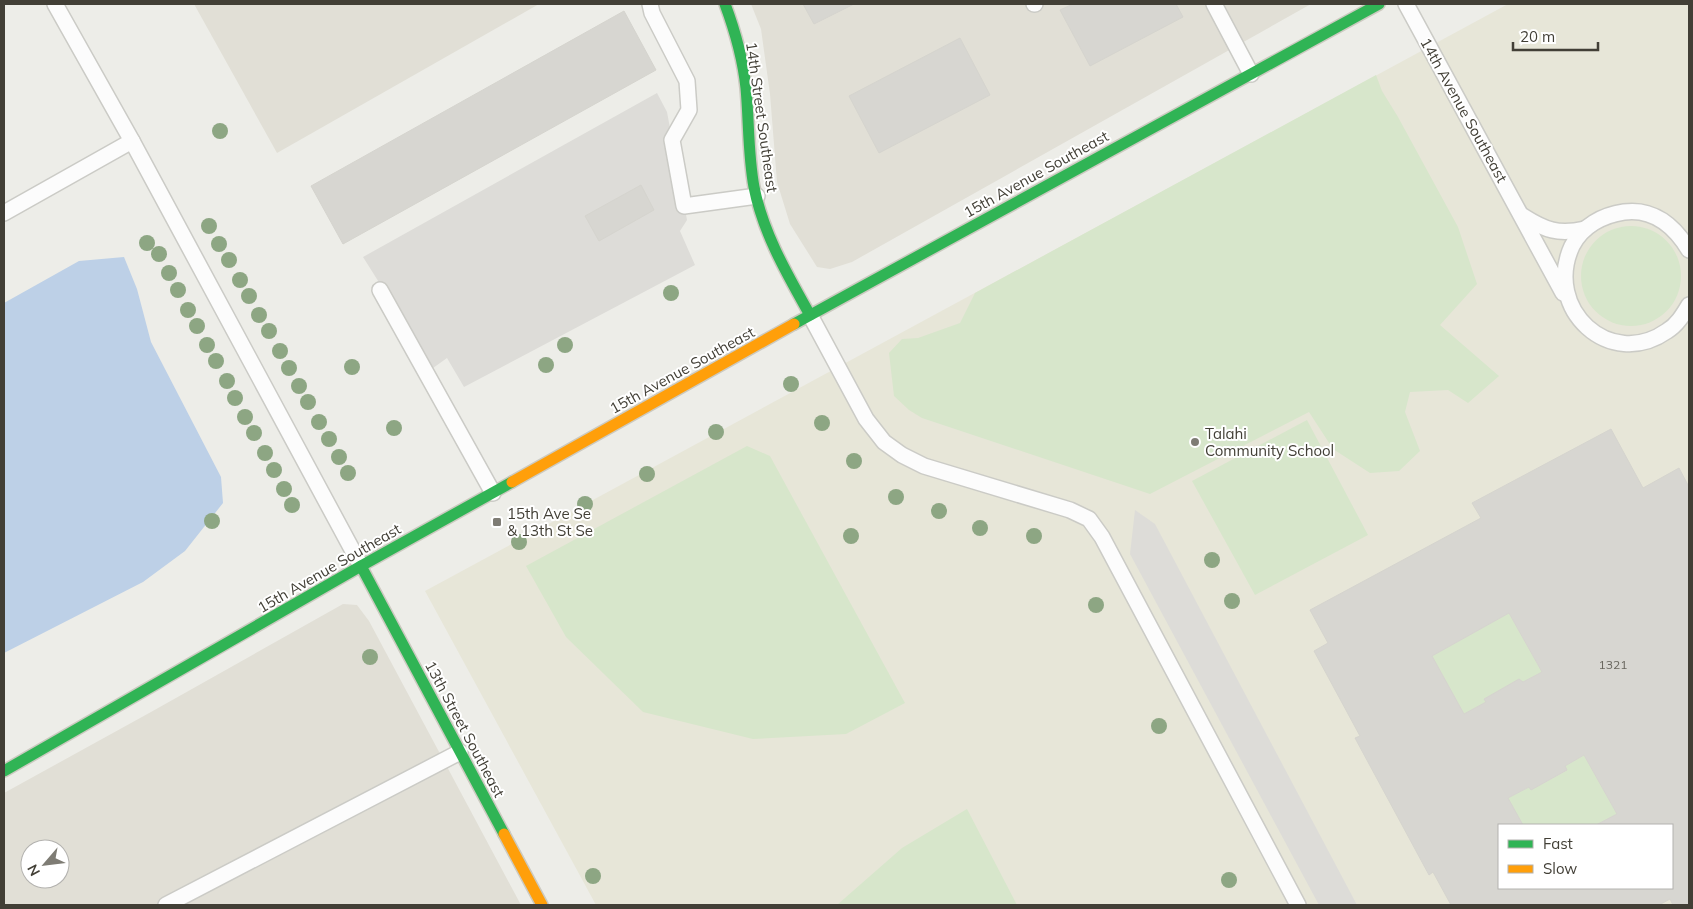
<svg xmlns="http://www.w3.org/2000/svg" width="1693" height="909" viewBox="0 0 1693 909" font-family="Mulish,sans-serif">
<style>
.residential{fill:#e1dfd6;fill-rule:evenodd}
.education{fill:#e7e6d8;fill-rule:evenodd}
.green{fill:#d7e6cb}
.parking{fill:#dddcd8}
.water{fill:#bdd0e7}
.building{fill:#d7d6d1;stroke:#d5d4ce;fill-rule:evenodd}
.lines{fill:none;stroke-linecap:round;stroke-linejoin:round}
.lane-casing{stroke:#cbcbc6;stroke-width:18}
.fast-casing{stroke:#cccac0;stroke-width:14}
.slow-casing{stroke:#cccac0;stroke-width:14}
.lane{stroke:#fcfcfc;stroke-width:15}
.fast{stroke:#30b455;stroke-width:11}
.slow{stroke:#ff9f0a;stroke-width:11}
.tree{fill:#8da683}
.poi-dot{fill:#7e7c74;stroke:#fff;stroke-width:2}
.labels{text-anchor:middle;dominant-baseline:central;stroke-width:4;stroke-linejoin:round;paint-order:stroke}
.number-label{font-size:12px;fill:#68665e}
.street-label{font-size:15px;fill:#423f36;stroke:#fff}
.poi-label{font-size:15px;fill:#423f36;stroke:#fff;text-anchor:start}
</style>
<rect width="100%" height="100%" fill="#edede8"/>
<g class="residential">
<polygon points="194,4 539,4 277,153"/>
<polygon points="751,4 1311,4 852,262 830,269 817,267 790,224 777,182 770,94 761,29"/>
<path d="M 343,604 L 357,605 L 369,621 L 521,905 L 4,905 L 4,793 L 151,712 ZM 30,849 L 60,849 L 60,879 L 30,879 Z"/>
</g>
<path class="education" d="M 1508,4 L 1689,4 L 1689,905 L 596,905 L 425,591 ZM 1499,825 L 1672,825 L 1672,888 L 1499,888 Z"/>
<g class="green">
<polygon points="1376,75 1382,91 1398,117 1458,227 1477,284 1440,325 1499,376 1468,403 1448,390 1410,392 1405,412 1420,451 1399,471 1370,473 1333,449 1309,412 1150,494 922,418 909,410 894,396 889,353 902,339 918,338 960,323 975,293"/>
<circle cx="1631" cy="276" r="50"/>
<polygon points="1307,420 1368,535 1255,595 1192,481"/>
<polygon points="747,446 770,456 905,703 846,734 753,739 643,712 566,637 526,566"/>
<polygon points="1509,613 1542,672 1523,682 1519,679 1484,699 1486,702 1464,714 1432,656"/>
<polygon points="1584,755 1617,814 1596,825 1523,825 1508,798 1529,787 1531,790 1566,771 1565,766"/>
<polygon points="967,809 1017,905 837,905 902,848"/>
</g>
<g class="parking">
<polygon points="657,93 667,112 687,220 680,231 695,265 464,387 447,358 433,368 363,257"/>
<polygon points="1135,510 1155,524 1357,905 1319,905 1130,554"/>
</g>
<polygon class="water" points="124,257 137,289 151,342 221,477 223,503 185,551 143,582 4,653 4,303 79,261"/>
<g class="building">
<polygon points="803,4 854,4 814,24"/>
<polygon points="1073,4 1176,4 1183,17 1090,66 1060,10"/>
<polygon points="624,11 656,70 343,244 311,186"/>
<polygon points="960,38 990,95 879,153 849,96"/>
<polygon points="641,185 654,210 599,241 585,216"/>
<path d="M 1611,429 L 1643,488 L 1679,468 L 1689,487 L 1689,905 L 1673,905 L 1670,899 L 1659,905 L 1451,905 L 1433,872 L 1429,875 L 1355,738 L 1360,736 L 1314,651 L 1328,643 L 1310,610 L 1481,518 L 1472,503 ZM 1509,613 L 1542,672 L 1523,682 L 1519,679 L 1484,699 L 1486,702 L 1464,714 L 1432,656 ZM 1584,755 L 1617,814 L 1596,825 L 1672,825 L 1672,888 L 1499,888 L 1499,825 L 1523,825 L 1508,798 L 1529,787 L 1531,790 L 1567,770 L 1565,766 Z"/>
</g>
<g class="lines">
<g class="lane-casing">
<g id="lane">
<polyline points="55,4 132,141 361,566"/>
<polyline points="650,4 652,13 687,81 689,110 672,140 684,206 757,196"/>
<polyline points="1034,4 1035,4"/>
<polyline points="1214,4 1251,74"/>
<polyline points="1406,4 1563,293"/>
<polyline points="4,213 132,141"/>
<path d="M 1523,216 C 1545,230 1558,235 1585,229"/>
<path d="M 1689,250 C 1675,227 1654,208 1624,212 C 1603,215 1582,226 1572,246 C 1543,309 1610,371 1667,331 C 1677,325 1683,315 1689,305"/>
<polyline points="380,290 493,493"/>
<polyline points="810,315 866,419 884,442 902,455 924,466 1070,510 1089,519 1102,537 1298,905"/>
<polyline points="166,905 460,752"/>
</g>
</g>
<g class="fast-casing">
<g id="fast">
<path d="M 725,4 C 735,31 743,59 746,88 C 749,121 748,155 754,187 C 763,233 787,274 810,315"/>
<polyline points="794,324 1379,4"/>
<polyline points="361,566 504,834"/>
<polyline points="4,771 361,566 512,482"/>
</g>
</g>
<g class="slow-casing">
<g id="slow">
<polyline points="512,482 794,324"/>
<polyline points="504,834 542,905"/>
</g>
</g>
<use href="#lane" class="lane"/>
<use href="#fast" class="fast"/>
<use href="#slow" class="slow"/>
</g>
<g class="tree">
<circle cx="220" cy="131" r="8"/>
<circle cx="209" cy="226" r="8"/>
<circle cx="147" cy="243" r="8"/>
<circle cx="219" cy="244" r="8"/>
<circle cx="159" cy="254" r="8"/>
<circle cx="229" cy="260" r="8"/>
<circle cx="169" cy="273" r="8"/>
<circle cx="240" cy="280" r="8"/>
<circle cx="178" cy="290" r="8"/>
<circle cx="671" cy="293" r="8"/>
<circle cx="249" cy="296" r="8"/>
<circle cx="188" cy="310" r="8"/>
<circle cx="259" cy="315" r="8"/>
<circle cx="197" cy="326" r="8"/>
<circle cx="269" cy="331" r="8"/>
<circle cx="207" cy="345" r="8"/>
<circle cx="565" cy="345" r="8"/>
<circle cx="280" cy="351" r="8"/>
<circle cx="216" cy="361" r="8"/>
<circle cx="546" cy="365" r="8"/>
<circle cx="352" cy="367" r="8"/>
<circle cx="289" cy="368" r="8"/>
<circle cx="227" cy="381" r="8"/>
<circle cx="791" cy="384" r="8"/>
<circle cx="299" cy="386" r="8"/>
<circle cx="235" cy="398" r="8"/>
<circle cx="308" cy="402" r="8"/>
<circle cx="245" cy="417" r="8"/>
<circle cx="319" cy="422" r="8"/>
<circle cx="822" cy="423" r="8"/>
<circle cx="394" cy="428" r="8"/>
<circle cx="716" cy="432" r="8"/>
<circle cx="254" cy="433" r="8"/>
<circle cx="329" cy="439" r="8"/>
<circle cx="265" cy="453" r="8"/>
<circle cx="339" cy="457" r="8"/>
<circle cx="854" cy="461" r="8"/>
<circle cx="274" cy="470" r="8"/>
<circle cx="348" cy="473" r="8"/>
<circle cx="647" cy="474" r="8"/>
<circle cx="284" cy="489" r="8"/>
<circle cx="896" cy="497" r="8"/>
<circle cx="585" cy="504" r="8"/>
<circle cx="292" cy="505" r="8"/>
<circle cx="939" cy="511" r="8"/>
<circle cx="212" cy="521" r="8"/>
<circle cx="980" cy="528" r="8"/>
<circle cx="851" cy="536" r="8"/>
<circle cx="1034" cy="536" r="8"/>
<circle cx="519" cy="542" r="8"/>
<circle cx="1212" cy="560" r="8"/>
<circle cx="1232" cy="601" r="8"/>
<circle cx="1096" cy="605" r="8"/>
<circle cx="370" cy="657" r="8"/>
<circle cx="1159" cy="726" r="8"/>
<circle cx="593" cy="876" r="8"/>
<circle cx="1229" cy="880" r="8"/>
</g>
<g class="poi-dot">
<circle cx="1195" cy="442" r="5"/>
<rect x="492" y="517" width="10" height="10" rx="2.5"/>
</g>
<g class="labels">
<g class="number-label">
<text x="1613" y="664">1321</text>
</g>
<g class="street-label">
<text transform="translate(1464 110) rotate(61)">14th Avenue Southeast</text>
<text transform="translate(762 117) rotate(82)">14th Street Southeast</text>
<text transform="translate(1036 174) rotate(-29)">15th Avenue Southeast</text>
<text transform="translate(682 370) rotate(-29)">15th Avenue Southeast</text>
<text transform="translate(329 568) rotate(-30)">15th Avenue Southeast</text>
<text transform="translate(465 729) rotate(62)">13th Street Southeast</text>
</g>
<g class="poi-label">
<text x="1205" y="433">Talahi<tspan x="1205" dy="17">Community School</tspan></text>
<text x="507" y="513">15th Ave Se<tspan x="507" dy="17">&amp; 13th St Se</tspan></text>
</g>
</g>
<rect width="1693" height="909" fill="none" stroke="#423f36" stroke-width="10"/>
<rect x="1498" y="824" width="175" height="65" fill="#ffffff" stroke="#b3b2af"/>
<rect x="1508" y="840" width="25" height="8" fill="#30b455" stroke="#b3b2af"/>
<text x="1543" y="849" font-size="15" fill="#423f36">Fast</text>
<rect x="1508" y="865" width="25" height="8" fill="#ff9f0a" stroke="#b3b2af"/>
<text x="1543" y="874" font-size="15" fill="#423f36">Slow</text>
<g transform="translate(45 864) rotate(242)"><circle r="24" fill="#ffffff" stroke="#b3b2af"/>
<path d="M0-4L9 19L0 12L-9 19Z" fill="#7e7c74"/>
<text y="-8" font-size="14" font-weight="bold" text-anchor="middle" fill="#423f36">N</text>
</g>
<path d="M1513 42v8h85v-8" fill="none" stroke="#423f36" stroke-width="2.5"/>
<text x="1520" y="42" font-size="15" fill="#423f36" stroke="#ffffff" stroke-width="4" paint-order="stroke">20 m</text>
</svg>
